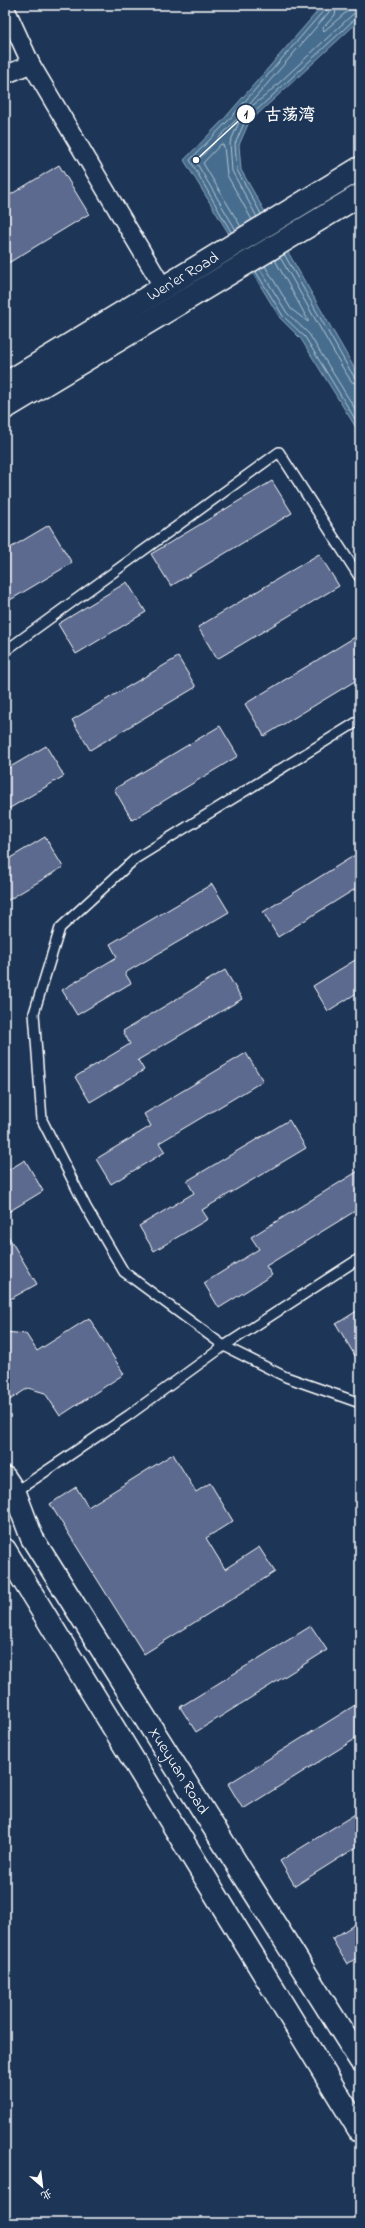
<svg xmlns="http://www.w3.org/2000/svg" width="365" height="2228" viewBox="0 0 365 2228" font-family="'Indie Flower','LXGW WenKai TC',sans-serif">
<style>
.water{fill:#466d8e;stroke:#90a7bb}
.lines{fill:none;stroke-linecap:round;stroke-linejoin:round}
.shore{stroke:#b5c5d2;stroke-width:1}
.building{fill:#5c6b8f;stroke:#fff}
.lane-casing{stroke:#fff;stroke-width:12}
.street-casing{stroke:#fff;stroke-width:20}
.secondary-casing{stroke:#fff;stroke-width:25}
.lane{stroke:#1d3557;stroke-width:9}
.street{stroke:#1d3557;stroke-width:17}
.secondary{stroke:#1d3557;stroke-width:22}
.labels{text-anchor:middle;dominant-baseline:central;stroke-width:3;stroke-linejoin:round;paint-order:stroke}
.street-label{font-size:16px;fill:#fff;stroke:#1d3557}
.leader{fill:none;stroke:#fff;stroke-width:1.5}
.callout-dot{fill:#fff;stroke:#1d3557;stroke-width:1.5}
.mark-label{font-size:12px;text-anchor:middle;font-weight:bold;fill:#111}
.callout-label{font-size:17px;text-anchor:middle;font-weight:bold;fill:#fff;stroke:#1d3557;stroke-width:3;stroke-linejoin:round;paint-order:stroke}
</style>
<rect width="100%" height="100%" fill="#1d3557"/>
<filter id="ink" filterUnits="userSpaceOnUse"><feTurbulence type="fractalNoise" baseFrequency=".025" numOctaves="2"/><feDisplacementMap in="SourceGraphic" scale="8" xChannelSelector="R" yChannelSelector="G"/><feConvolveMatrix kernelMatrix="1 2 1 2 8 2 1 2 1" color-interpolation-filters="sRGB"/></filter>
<g filter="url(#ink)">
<polygon class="water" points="323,5 360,5 360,20 249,122 239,145 241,170 360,378 360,434 301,339 280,318 184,160 224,119"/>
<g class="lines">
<g class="shore">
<polyline points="331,5 329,12 249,105 249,108 265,96 353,14 360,12"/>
<polyline points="337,5 335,15 323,28 324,31 350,9 360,6"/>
<polyline points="261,214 237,170 235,144 245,121 356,18 360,17"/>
<polyline points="241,227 203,163 221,144 224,146 227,175 252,220"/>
<polyline points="236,230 196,162 237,119 239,122 230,143 232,171 257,217"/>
<polyline points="231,232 190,160 227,122 325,9 326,5"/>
<polyline points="284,254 348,367 355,378 360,380"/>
<polyline points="280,257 344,370 352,382 360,385"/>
<polyline points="265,266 291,309 308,322 308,320 275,260"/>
<polyline points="260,269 287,313 309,334 360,417"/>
<polyline points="256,272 283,316 305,337 360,427"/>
</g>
</g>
<g class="building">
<polygon points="59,165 89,214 5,265 5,198"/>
<polygon points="272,481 292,513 171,586 151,554"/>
<polygon points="49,525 72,563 5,603 5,551"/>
<polygon points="319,554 339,586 217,659 198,627"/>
<polygon points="127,582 146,612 76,654 58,624"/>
<polygon points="360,634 360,678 264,736 245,704"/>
<polygon points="178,657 196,687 90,750 72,720"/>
<polygon points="220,726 238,756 132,820 114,789"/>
<polygon points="46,746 64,776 5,811 5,770"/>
<polygon points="45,837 63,867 5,902 5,861"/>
<polygon points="360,852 360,886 278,937 263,912"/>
<polygon points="212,884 229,912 125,973 131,983 77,1015 62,990 117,957 110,944"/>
<polygon points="360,957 360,991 328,1011 313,986"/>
<polygon points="225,970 242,999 138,1060 144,1070 90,1102 75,1077 130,1044 123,1031"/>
<polygon points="246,1053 263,1081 159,1143 165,1152 111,1184 96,1159 151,1126 144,1114"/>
<polygon points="289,1120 306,1148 202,1210 208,1219 154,1251 139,1226 194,1193 187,1181"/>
<polygon points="25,1160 43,1191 5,1214 5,1172"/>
<polygon points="360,1170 360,1208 266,1266 272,1275 219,1308 204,1283 259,1249 251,1237"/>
<polygon points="5,1231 37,1284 5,1302"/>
<polygon points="360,1309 360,1364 336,1324"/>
<polygon points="89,1318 124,1374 60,1416 45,1393 28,1388 5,1403 5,1332 26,1334 37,1351"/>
<polygon points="173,1454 196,1492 210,1483 233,1521 206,1538 225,1569 259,1547 275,1572 144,1654 50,1504 76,1487 88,1507"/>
<polygon points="311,1626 327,1650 196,1732 180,1707"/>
<polygon points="360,1702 360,1736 243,1809 228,1784"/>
<polygon points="360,1811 360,1845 295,1886 280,1861"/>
<polygon points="360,1921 360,1956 347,1964 332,1939"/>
</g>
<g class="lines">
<g class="lane-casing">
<g id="lane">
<polyline points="5,651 279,452 360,578"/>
<polyline points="360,720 135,859 60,928 34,1013 42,1120 86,1207 124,1272 224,1346 286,1377 360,1403"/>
<polyline points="5,1499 129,1415 224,1346 360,1258"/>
</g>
</g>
<g class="street-casing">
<g id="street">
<polyline points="5,7 31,64 164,289"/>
<polyline points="5,75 31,64"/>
</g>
</g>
<g class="secondary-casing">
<g id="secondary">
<polyline points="5,384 360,168"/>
<polyline points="5,408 360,195"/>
<polyline points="5,1478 15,1493 32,1538 360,2060"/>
<polyline points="5,1550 360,2131"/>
</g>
</g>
<use href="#lane" class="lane"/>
<use href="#street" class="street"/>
<use href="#secondary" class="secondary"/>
</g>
</g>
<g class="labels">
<g class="street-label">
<text transform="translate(183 277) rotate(-31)">Wen'er Road</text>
<text transform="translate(178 1771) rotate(58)">Xueyuan Road</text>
</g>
</g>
<path class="leader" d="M196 160L246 114"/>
<g class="callout-dot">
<circle cx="196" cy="160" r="4"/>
<circle cx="246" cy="114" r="10"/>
</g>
<g class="mark-label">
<text x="246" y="118">1</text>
</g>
<g class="callout-label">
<text x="290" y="120">古荡湾</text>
</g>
<rect width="365" height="2228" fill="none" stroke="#1d3557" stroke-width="20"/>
<rect x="10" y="10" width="345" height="2208" fill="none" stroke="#fff" stroke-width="1.5" filter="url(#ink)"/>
<g transform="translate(42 2186) rotate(152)" stroke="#1d3557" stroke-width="3" paint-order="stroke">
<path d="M0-3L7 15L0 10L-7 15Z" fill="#ffffff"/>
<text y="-6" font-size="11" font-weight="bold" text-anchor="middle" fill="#ffffff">北</text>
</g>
</svg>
